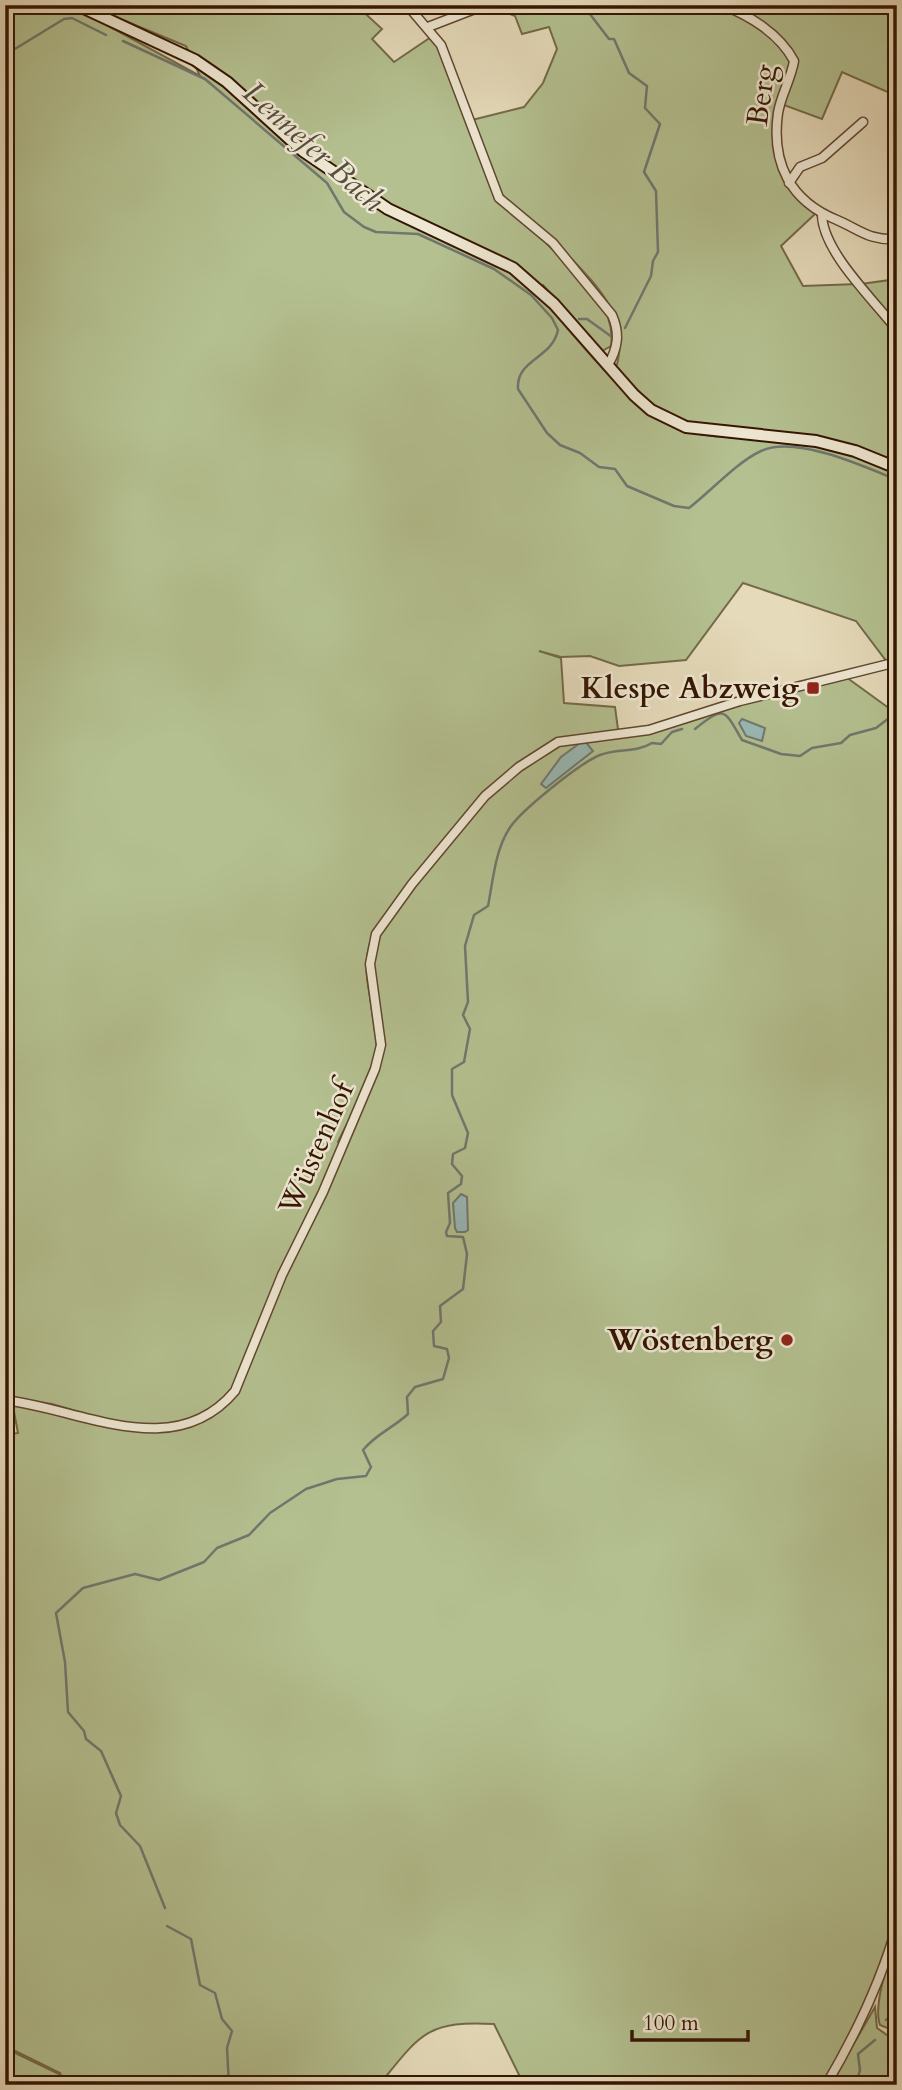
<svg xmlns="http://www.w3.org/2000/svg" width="902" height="2090" font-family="Cardo,serif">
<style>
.green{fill:#b4c090;stroke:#746a49;stroke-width:2;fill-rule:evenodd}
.water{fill:#98b9b7;stroke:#70776f;stroke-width:2}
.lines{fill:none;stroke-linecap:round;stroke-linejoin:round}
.stream{stroke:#70776f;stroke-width:2.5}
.street-casing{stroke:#614630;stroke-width:11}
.secondary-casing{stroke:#351502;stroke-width:14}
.street{stroke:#eee7d2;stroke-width:8}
.secondary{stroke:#eee7d2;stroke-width:10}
.poi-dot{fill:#8f2418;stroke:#eee7d2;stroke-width:2.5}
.labels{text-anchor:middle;stroke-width:5;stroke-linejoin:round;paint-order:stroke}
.street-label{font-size:30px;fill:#351502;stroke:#eee7d2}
.poi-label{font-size:30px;font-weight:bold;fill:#351502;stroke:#eee7d2;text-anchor:end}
.water-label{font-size:32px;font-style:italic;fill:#584e41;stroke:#eee7d2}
</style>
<rect width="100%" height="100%" fill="#e5daba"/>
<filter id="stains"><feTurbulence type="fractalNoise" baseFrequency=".00286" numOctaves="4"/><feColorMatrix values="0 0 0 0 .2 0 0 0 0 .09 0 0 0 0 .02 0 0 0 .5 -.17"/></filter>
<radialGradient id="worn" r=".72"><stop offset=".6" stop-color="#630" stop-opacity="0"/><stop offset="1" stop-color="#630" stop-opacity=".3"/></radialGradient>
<!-- green -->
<g class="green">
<path d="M5 5H70L200 76 186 46 87 5H356L382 29 372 39 394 62 434 35 489 169 472 120 524 107 543 83 557 49 549 27 522 34 515 16 487 5H710C744 13 774 31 792 61 776 126 753 162 815 214L781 246 803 286 858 284 897 332V464L878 455 818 437 683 422 651 404 616 368C633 311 588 278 552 238L547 244C575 272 617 303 611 346L602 351 543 285 535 290C571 331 628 408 677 428 705 439 738 437 767 439 812 443 856 453 897 473V659L887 662 856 621 743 583 686 660 619 666 590 656 561 657 539 651 561 658 564 703 615 707 619 737 647 734 704 717 730 702 846 677 897 714V1934L892 1935 855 2027 822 2085H524L494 2024C426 2020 420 2035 379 2085H65L60 2073 5 2046V1435L18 1433 12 1401 104 1424V1419L52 1404 5 1397ZM371 940 367 977 378 1052 373 1074 341 1143 338 1142C351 1114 373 1083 376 1052 380 1013 357 979 371 940Z"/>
<path d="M737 5H897V127L890 93 842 72 822 119 781 104 796 61 762 24Z"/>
<path d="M897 279V328L861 284Z"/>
<path d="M897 1940V2028L892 2030 880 2025C873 2006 888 1959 897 1940Z"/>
<path d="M875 2007 877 2028 887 2035 897 2034V2085H830Z"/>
<path d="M5 2048 59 2074 64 2085H5Z"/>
</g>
<!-- water -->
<g class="water">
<path d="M742 719 765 728 762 741 746 736 739 723Z"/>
<path d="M584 740 593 751 546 788 541 784 561 757Z"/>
<path d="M461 1194 467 1197 468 1230 465 1232H457L455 1228 453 1203Z"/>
</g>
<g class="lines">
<!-- stream -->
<g class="stream">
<path d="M583 5 609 39H614L629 73 647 86 645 108 660 124 644 172 656 191 658 252 653 261 651 276 625 328"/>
<path d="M123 41 205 79 327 183 344 212 364 227 376 232 418 234 494 269 531 295 552 318 558 330C552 359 516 359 518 389L547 433 560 445 580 453 599 467 615 469 627 486 674 506 689 508C710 492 737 462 761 451 795 435 864 466 897 480"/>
<path d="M5 55 64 19 72 18 106 35"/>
<path d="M579 319H587L612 337"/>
<path d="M695 729C725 705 724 709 742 740L781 754 800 756 812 748 841 743 850 735 876 728 897 712"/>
<path d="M165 1908 140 1846 120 1825 116 1813 121 1796 101 1751 86 1739 84 1731 68 1712 65 1662 56 1613 83 1588 135 1574 159 1580 204 1562 217 1548 249 1535 270 1513 306 1489 337 1479 366 1476 371 1467 363 1450C376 1434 393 1428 408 1414L407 1397 415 1387 443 1379 449 1358 447 1349 434 1346 433 1331 441 1322 440 1306 463 1289 467 1254 463 1237 447 1236 446 1232 450 1223 448 1193 461 1184 462 1176 452 1164 453 1154 465 1148 468 1133 452 1095V1069L464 1062 470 1029 463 1015 468 1002 465 946 474 915 488 906C493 881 495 851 509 829 520 811 580 763 600 755 617 748 636 753 652 743L661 744 672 732 682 729"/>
<path d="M167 1926 191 1939 200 1985 215 1993 222 2019 232 2031 227 2048 229 2085"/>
<path d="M886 2020 897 2008"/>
<path d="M856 2085 860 2070 858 2054 875 2040"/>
</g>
<!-- street casing -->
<g class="street-casing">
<g id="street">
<path d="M407 5 441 45 499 198 553 243 612 315C620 333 618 348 608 365"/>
<path d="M722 5C749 15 780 34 794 61 791 79 781 95 778 113 771 163 790 201 837 220 860 230 870 241 897 239"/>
<path d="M428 27 485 5"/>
<path d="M789 183 800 167 822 158 863 122"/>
<path d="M822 216C824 253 874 300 897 330"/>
<path d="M5 1400C81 1409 174 1464 235 1391L282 1275 323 1192 375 1069 381 1045 370 964 376 934 412 884 485 796 519 767 558 742 649 730 740 701 897 662"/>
<path d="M826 2085C856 2034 881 1982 897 1925"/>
</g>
</g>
<!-- secondary casing -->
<g class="secondary-casing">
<path id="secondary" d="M77 5 195 60 227 82 303 151 388 209 513 268 554 304 634 395 651 410 686 427 816 441 855 451 897 468"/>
</g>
<!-- street -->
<use href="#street" class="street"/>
<!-- secondary -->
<use href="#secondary" class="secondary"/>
</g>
<!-- markers -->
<g class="poi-dot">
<rect x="806" y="681" width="14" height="14" rx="3.5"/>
<circle cx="787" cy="1340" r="7"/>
</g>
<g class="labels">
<!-- street labels -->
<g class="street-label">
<text transform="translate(761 95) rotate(-82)" y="10">Berg</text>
<text transform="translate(316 1148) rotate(-66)" y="10">Wüstenhof</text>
</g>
<!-- poi labels -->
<g class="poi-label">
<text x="799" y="698">Klespe Abzweig</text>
<text x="773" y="1350">Wöstenberg</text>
</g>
<!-- water labels -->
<g class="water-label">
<text transform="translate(314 146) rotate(42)" y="11">Lennefer Bach</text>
</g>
</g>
<!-- margin -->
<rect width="902" height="2090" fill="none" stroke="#e5daba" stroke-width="28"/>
<rect x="7" y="7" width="888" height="2076" fill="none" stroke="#351502" stroke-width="3.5"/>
<rect x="14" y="14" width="874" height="2062" fill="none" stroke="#351502" stroke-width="2"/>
<!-- scale -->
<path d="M632 2030v10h116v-10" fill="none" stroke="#351502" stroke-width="3.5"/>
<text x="643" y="2030" font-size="21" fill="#351502" stroke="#eee7d2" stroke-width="5" paint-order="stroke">100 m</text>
<rect width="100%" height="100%" filter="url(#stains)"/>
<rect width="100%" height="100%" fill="url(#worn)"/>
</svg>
